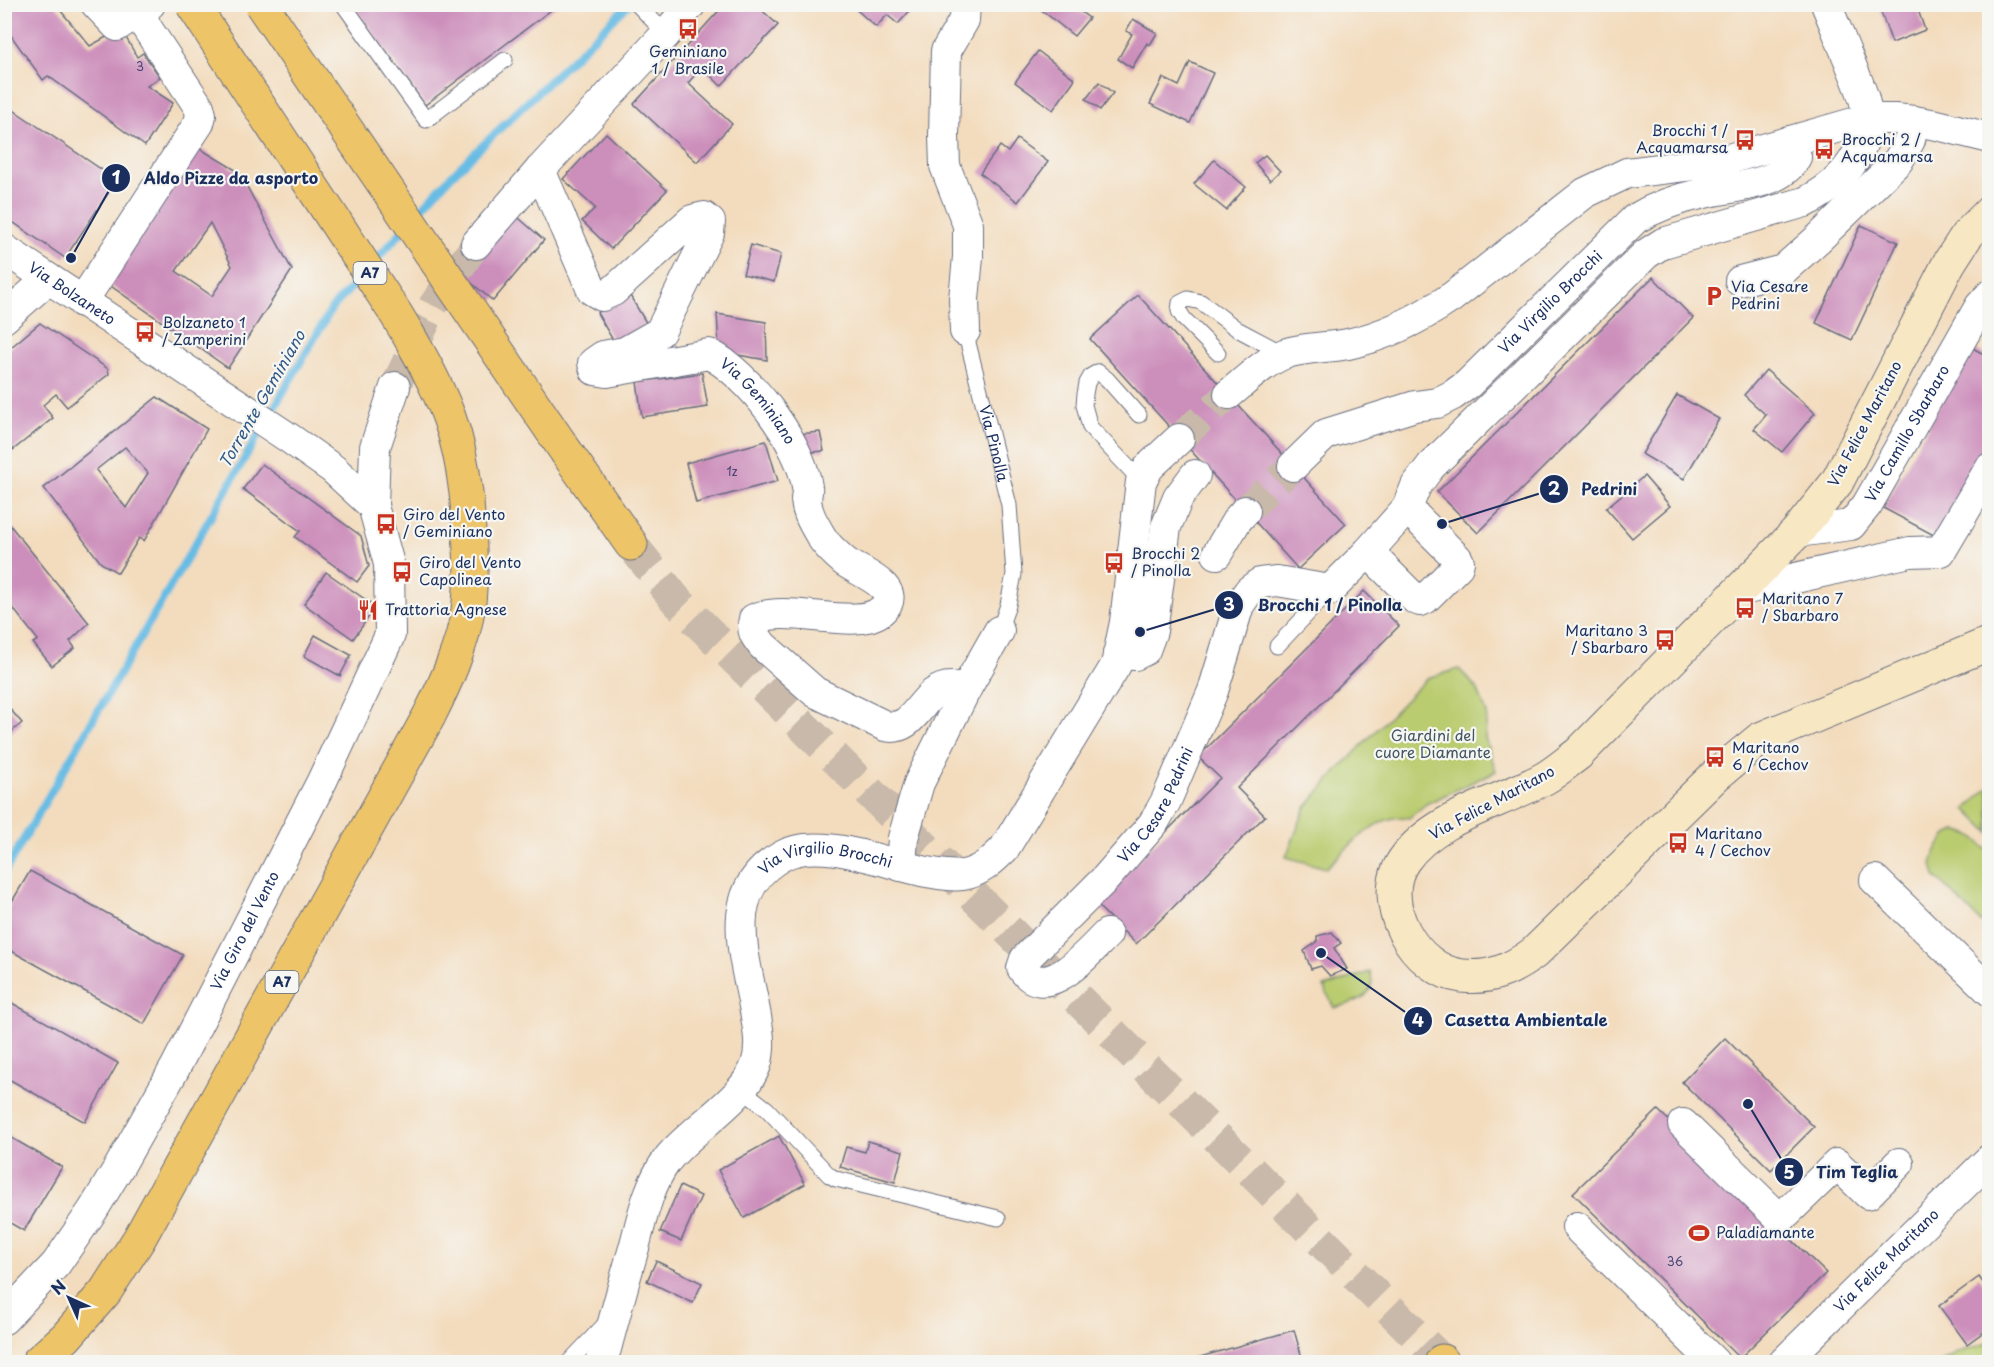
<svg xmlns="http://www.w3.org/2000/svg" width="1994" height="1367" font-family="'Playpen Sans',sans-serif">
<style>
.green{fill:#bacc6f;stroke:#6a7e66;stroke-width:1.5}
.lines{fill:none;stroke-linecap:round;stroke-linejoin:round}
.stream{stroke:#67bce4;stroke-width:8}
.building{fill:#cc8ebb;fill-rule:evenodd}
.street-tunnel{stroke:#c8b9aa;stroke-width:30;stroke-dasharray:30 15;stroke-linecap:butt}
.highway-tunnel{stroke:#c8b9aa;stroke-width:33;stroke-dasharray:33 16;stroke-linecap:butt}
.lane-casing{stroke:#676c7f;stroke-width:17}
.street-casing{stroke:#676c7f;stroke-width:32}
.secondary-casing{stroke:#676c7f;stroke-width:35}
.highway-casing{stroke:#676c7f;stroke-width:35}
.lane{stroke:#fff;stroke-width:15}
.street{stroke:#fff;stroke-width:30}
.secondary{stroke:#f8e7c3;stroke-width:33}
.highway{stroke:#eec469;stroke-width:33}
.highway-bridge-casing{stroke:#676c7f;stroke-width:35;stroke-linecap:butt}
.highway-bridge{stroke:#eec469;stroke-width:33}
.labels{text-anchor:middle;stroke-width:4.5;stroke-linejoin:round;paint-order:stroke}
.number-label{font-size:12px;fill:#474775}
.shield{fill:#f6f6f2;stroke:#5d6b8a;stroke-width:1.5}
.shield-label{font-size:14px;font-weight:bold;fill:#1b2f5e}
.poi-label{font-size:15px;fill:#1b2f5e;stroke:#f6f6f2;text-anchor:start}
.street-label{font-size:15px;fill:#1b2f5e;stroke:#f6f6f2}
.park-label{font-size:15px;fill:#435662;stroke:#f6f6f2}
.water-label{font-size:16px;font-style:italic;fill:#325986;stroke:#f6f6f2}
.leader{fill:none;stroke:#1b2f5e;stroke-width:2}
.callout-dot{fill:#1b2f5e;stroke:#f6f6f2;stroke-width:2}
.mark-label{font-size:18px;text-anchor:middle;font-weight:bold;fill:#fff}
.callout-label{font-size:16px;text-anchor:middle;font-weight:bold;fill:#1b2f5e;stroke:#f6f6f2;stroke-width:4.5;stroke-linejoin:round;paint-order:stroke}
</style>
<rect width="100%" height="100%" fill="#f6f6f2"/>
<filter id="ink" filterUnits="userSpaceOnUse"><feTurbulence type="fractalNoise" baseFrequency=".0167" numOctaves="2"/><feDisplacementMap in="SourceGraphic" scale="12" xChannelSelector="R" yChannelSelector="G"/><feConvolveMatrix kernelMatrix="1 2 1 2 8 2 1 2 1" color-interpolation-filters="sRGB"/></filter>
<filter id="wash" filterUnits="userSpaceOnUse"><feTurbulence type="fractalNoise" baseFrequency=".008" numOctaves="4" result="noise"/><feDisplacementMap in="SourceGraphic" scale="24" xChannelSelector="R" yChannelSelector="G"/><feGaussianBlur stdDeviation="1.35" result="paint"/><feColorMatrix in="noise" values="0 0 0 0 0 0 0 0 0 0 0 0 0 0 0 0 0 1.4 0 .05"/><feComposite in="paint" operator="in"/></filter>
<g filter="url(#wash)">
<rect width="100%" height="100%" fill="#f3dcbd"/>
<!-- green -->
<g class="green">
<path d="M1459 669 1477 688 1487 714 1485 738 1496 771 1426 804 1409 818C1377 811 1348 849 1326 868L1286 857 1305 809 1337 771 1427 678Z"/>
<path d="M1989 787V832L1966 809Z"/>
<path d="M1955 831C1973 832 1977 840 1989 852V930L1935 876 1932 864 1936 850 1947 835Z"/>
<path d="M1370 972C1379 997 1353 1003 1334 1008L1324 987Z"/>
<path d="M1984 1344H1989V1362H1940L1957 1353Z"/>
</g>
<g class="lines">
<!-- stream -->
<g class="stream">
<path d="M414 217 452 175 629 4"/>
<path d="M372 264 406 227"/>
<path d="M4 873 332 308 362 276"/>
</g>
</g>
<g id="blocks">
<!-- building -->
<g class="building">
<path d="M4 4H55L90 46 121 29 137 57 143 53 160 77 147 86 173 103 145 146 48 76 43 80 4 26 8 23 4 16Z"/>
<path d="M352 4H559L425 105Z"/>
<path d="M725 4H755L778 25 721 86 702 67 688 83 732 124 697 162 634 104Z"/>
<path d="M850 4H916L898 24 887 15 876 27Z"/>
<path d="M1034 4H1079L1076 8 1089 18 1074 36Z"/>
<path d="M1878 4H1916L1925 30 1892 43Z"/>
<path d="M1133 19 1157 33 1150 45 1147 43 1132 68 1118 59 1132 34 1126 31Z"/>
<path d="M1038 51 1075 79 1053 110 1015 82Z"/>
<path d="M1190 62 1213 73 1190 123 1150 104 1163 78 1179 86Z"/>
<path d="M1099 82 1113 93 1100 110 1086 99Z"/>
<path d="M12 109 117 180 65 258 4 216V121Z"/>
<path d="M606 133 667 190 611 249 582 221 595 208 563 179Z"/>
<path d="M1017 139 1048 162 1018 202 980 173 1000 146 1008 152Z"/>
<path d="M199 148 239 172 292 270 228 368 108 284ZM210 223 232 266 212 296 176 271Z"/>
<path d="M1265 155 1280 171 1270 180 1255 163Z"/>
<path d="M1214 160 1246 187 1226 210 1194 184Z"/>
<path d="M512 212 544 240 493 301 461 274Z"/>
<path d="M1861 225 1898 242 1852 340 1816 323Z"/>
<path d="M751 245 781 254 774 282 743 274Z"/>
<path d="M1653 277 1693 318 1478 533 1437 492Z"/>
<path d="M629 294 647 324 614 342 597 313Z"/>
<path d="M1138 295 1346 524 1298 569 1090 339Z"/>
<path d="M717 314 766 322 767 360 726 353 719 348Z"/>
<path d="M40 323 108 369 109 374 67 407 56 394 43 405 53 418 13 450 4 439V353Z"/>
<path d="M1971 347 1989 357V450L1941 539 1883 508Z"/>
<path d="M1766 370 1815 413 1782 452 1754 429 1766 415 1744 395Z"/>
<path d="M702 373 708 407 642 417 637 382Z"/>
<path d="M1677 395 1719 419 1684 479 1642 454Z"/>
<path d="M157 397 207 429 144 541 139 538 118 573 101 563 44 488ZM125 447 148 473 126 508 96 470Z"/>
<path d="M820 432 824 451 801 453 799 434Z"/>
<path d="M766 441 778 481 696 503 686 463Z"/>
<path d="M262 464 361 536 369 566 357 582 295 537 300 531 243 489Z"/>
<path d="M1644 476 1670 506 1632 538 1606 508Z"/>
<path d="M5 519 89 623 70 641 75 648 52 666 33 643 38 640 5 598Z"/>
<path d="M326 572 376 607 353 639 304 604Z"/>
<path d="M1364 591 1399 626 1237 788 1265 816 1136 944 1095 903 1220 778 1198 757Z"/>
<path d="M315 635 351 655 340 676 304 656Z"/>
<path d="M4 702 22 723 5 737 11 743 4 749Z"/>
<path d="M30 871 183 955 144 1024 4 947V915Z"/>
<path d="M1332 932 1341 943 1334 948 1347 969 1330 976 1321 966 1311 969 1304 951 1317 942V936Z"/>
<path d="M5 999 118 1063 85 1122 5 1077Z"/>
<path d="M1725 1038 1814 1127 1771 1170 1682 1082Z"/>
<path d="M1658 1110 1826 1273 1740 1358 1573 1193Z"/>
<path d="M5 1134 62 1167 24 1231 5 1220Z"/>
<path d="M779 1136 805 1184 744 1218 718 1170Z"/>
<path d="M868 1141 903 1151 895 1182 840 1167 846 1147 865 1152Z"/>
<path d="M680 1186 701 1196 681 1241 660 1232Z"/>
<path d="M656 1261 702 1283 693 1303 647 1281Z"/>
<path d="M1979 1277 1989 1291V1328L1967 1344 1939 1306Z"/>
<path d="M1294 1330 1302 1358 1285 1362H1183Z"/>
</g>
</g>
</g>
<g filter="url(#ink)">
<use href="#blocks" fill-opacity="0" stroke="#676c7f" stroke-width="1.5"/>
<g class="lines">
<!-- street-tunnel -->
<g class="street-tunnel">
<path d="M395 387 434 304 476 244"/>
<path d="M1179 439 1229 394"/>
<path d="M1245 511 1293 466"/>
</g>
<!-- highway-tunnel -->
<path class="highway-tunnel" d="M631 544 676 600 1442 1361"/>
<!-- lane casing -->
<g class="lane-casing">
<g id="lane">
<path d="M343 4 426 120 505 60"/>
<path d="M637 4 666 34"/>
<path id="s1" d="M965 331 1009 505 1014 574 1008 605 999 631"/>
<path d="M1218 353 1184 319 1179 311 1180 303 1188 299 1201 302 1237 329 1284 354"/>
<path d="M1139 415 1107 379 1098 372 1091 376 1087 383 1085 394 1084 405 1090 427 1141 481"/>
<path d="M1277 646 1330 590"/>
<path d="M741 1089 767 1109 829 1175 836 1179 998 1218"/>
<path d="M569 1362 608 1321"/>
</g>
</g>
<!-- street casing -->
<g class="street-casing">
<g id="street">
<path d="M96 4 117 26 150 4"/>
<path d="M965 4 964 20 946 51 944 136 945 166 968 225V257L964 299 965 331"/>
<path id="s2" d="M540 170 592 290 602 296 613 291 692 220 704 217 710 222 709 233 660 332 625 352 603 356 593 363 595 370 607 372 709 354C748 373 801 443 807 487 808 491 806 496 806 500 807 514 815 526 822 538 827 546 836 554 844 561 856 571 905 587 883 609 860 633 789 603 754 619 751 631 755 636 763 646L815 692 885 726C917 734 921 686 952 687 957 687 962 688 966 689"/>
<path d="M476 244 540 170 666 34 691 4"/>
<path id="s3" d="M4 249 289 438 333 469 373 506"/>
<path d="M1740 281 1783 270 1818 239 1898 161 1910 140 1914 121"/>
<path d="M82 302 199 123 201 115 199 107 145 25 142 9"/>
<path d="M4 318 48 279"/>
<path d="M1229 394C1245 381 1264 362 1284 354 1304 347 1328 348 1348 344 1385 336 1421 318 1452 297L1585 193 1627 173 1718 162 1867 119H1895L1914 121 1937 125 1990 138"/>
<path id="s4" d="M1293 466 1326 434 1415 406 1437 403 1453 395 1468 384 1635 219C1655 207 1677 199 1700 194 1730 186 1780 187 1796 157L1789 141"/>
<path id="s5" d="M1797 532 1851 525 1867 505 1980 306 1990 295"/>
<path d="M1368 552 1415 599 1420 601 1425 599 1458 566 1459 562 1457 558 1407 508"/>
<path d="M1217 554 1237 520 1245 511"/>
<path d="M1738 591 1910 552 1941 551 1990 468"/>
<path d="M1118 654 1135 655 1145 650 1152 631 1166 527 1178 498 1195 475"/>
<path d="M901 866 903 838 919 783 966 689 999 631"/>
<path d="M1875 880 1990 991"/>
<path id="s6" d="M1107 934C1088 952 1046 1005 1022 968L1025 959 1106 878 1153 824 1166 801 1213 691 1239 605 1249 591 1260 583 1277 581 1330 590 1368 552 1407 508 1416 486 1431 466 1646 254 1663 243 1805 202C1843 184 1877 143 1864 99 1860 86 1854 73 1849 60 1841 41 1834 23 1826 4"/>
<path d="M1683 1124 1780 1219 1837 1164 1868 1194 1899 1163"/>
<path d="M1577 1227 1714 1362"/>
<path id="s7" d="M4 1319 56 1264 93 1210 119 1167 175 1068 322 781 390 635 389 564 373 506 375 447 395 387"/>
<path id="s8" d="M600 1362 606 1349C615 1315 624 1282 634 1248 642 1218 648 1186 667 1160 691 1129 743 1101 756 1065 762 1047 758 1028 755 1011 745 956 720 890 782 856 819 835 886 864 927 872 939 874 951 877 963 875 980 872 992 861 1004 849L1116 665 1125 622 1141 481 1149 467 1179 439"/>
<path id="s9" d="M1784 1362 1990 1159"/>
</g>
</g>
<!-- secondary casing -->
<g class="secondary-casing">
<path id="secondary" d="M1990 212 1967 235 1949 263 1837 482 1797 532 1578 754C1567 762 1557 771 1545 778 1499 804 1436 815 1404 860 1375 901 1414 971 1462 976 1490 979 1511 970 1534 953L1716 775 1760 739 1990 643"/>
</g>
<!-- highway casing -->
<g class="highway-casing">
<g id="highway">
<path d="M567 453 631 544"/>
<path d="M1442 1361 1443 1362"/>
<path d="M38 1362 66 1337 105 1292 139 1239 429 716C446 682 462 647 468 610 470 598 470 585 471 572"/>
</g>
</g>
<!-- lane -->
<use href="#lane" class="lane"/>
<!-- street -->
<use href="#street" class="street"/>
<!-- secondary -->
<use href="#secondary" class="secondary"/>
<!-- highway -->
<use href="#highway" class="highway"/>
<!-- highway-bridge casing -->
<g class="highway-bridge-casing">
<g id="highway-bridge">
<path d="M192 4 396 314C416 347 435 380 449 417 467 466 469 520 471 572"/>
<path d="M261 4 567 453"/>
</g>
</g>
<!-- highway-bridge -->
<use href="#highway-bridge" class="highway-bridge"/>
</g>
</g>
<!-- icons -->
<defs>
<g id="bus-bare" transform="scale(1.62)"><path d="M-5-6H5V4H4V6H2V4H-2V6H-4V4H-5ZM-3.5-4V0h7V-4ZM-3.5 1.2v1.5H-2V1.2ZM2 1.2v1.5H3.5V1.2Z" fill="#c8321e" stroke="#f6f6f2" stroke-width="2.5" paint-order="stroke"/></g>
<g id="parking-bare" transform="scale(1.62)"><path d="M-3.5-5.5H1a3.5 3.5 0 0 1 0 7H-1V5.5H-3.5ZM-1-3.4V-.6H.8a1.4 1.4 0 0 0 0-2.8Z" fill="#c8321e" stroke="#f6f6f2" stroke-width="2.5" paint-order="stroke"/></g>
<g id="restaurant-bare" transform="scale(1.62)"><path d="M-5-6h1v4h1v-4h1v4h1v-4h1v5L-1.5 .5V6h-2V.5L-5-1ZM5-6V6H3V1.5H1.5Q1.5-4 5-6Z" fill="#c8321e" stroke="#f6f6f2" stroke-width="2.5" paint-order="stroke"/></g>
<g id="stadium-bare" transform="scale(1.62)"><path d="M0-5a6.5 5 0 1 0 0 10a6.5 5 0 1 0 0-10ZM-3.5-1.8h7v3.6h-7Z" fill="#c8321e" stroke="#f6f6f2" stroke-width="2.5" paint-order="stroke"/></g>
</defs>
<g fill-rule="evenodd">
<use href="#bus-bare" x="688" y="29"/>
<use href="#bus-bare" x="1745" y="140"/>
<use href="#bus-bare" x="1824" y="149"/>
<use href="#parking-bare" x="1714" y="296"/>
<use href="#bus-bare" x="145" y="332"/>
<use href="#bus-bare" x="386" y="524"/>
<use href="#bus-bare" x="1114" y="563"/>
<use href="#bus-bare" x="402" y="572"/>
<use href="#bus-bare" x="1745" y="608"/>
<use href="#restaurant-bare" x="368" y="610"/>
<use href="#bus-bare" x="1665" y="640"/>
<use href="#bus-bare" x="1715" y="757"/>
<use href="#bus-bare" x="1678" y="843"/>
<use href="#stadium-bare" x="1699" y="1233"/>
</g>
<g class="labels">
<!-- number labels -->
<g class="number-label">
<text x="140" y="71">3</text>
<text x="732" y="476">1z</text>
<text x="1675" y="1266">36</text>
</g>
<!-- shield labels -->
<g class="shield">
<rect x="353.5" y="262" width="33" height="22" rx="4.5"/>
<rect x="265.5" y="971" width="33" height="22" rx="4.5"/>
</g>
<g class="shield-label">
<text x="370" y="278">A7</text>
<text x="282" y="987">A7</text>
</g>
<!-- poi labels -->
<g class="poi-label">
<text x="688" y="57" text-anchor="middle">Geminiano<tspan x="688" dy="17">1 / Brasile</tspan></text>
<text x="1728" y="136" text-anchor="end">Brocchi 1 /<tspan x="1728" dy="17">Acquamarsa</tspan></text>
<text x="1841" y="145">Brocchi 2 /<tspan x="1841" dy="17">Acquamarsa</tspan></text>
<text x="1731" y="292">Via Cesare<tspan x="1731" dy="17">Pedrini</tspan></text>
<text x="162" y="328">Bolzaneto 1<tspan x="162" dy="17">/ Zamperini</tspan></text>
<text x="403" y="520">Giro del Vento<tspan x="403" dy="17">/ Geminiano</tspan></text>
<text x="1131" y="559">Brocchi 2<tspan x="1131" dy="17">/ Pinolla</tspan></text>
<text x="419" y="568">Giro del Vento<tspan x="419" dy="17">Capolinea</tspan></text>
<text x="1762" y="604">Maritano 7<tspan x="1762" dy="17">/ Sbarbaro</tspan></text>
<text x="385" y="615">Trattoria Agnese</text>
<text x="1648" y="636" text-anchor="end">Maritano 3<tspan x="1648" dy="17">/ Sbarbaro</tspan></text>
<text x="1732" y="753">Maritano<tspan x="1732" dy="17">6 / Cechov</tspan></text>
<text x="1695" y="839">Maritano<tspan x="1695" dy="17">4 / Cechov</tspan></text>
<text x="1716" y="1238">Paladiamante</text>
</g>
<!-- street labels -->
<g class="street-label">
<text dy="5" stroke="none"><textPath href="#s3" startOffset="81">Via Bolzaneto</textPath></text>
<text dy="5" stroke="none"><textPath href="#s4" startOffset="314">Via Virgilio Brocchi</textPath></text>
<text dy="5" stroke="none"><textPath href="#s2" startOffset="669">Via Geminiano</textPath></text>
<text transform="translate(1865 424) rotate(-62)" y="5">Via Felice Maritano</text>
<text dy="5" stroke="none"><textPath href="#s5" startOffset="162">Via Camillo Sbarbaro</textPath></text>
<text dy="5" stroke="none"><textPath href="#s1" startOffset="116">Via Pinolla</textPath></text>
<text transform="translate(1492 803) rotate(-28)" y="5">Via Felice Maritano</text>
<text dy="5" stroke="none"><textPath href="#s6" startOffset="320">Via Cesare Pedrini</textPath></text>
<text dy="5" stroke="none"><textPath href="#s8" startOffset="614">Via Virgilio Brocchi</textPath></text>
<text dy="5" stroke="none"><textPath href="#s7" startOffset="459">Via Giro del Vento</textPath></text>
<text dy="5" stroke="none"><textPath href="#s9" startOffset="144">Via Felice Maritano</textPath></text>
</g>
<!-- park labels -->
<g class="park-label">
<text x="1433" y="741">Giardini del<tspan x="1433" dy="17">cuore Diamante</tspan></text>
</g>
<!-- water labels -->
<g class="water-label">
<text transform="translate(262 399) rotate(-60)" y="6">Torrente Geminiano</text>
</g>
</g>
<!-- callouts -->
<path class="leader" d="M71 258L116 178M1442 524L1554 489M1140 632L1229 605M1321 953L1418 1021M1748 1104L1789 1172"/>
<g class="callout-dot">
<circle cx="71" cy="258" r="6"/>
<circle cx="1442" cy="524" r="6"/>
<circle cx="1140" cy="632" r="6"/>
<circle cx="1321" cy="953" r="6"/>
<circle cx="1748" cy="1104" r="6"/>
<circle cx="116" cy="178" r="15"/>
<circle cx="1554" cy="489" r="15"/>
<circle cx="1229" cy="605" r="15"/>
<circle cx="1418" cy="1021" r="15"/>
<circle cx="1789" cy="1172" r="15"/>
</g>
<g class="mark-label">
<text x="116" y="184">1</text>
<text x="1554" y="495">2</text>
<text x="1229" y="611">3</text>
<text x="1418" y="1027">4</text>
<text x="1789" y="1179">5</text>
</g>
<g class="callout-label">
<text x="231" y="184">Aldo Pizze da asporto</text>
<text x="1609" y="495">Pedrini</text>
<text x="1330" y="611">Brocchi 1 / Pinolla</text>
<text x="1526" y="1026">Casetta Ambientale</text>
<text x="1857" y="1178">Tim Teglia</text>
</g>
<!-- margin -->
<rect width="1994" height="1367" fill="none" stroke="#f6f6f2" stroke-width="24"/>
<!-- north arrow -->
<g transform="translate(69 1298) rotate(315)" stroke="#f6f6f2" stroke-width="4.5" paint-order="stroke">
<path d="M0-4.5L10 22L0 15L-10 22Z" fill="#1b2f5e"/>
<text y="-9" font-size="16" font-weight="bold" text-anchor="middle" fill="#1b2f5e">N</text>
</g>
</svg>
